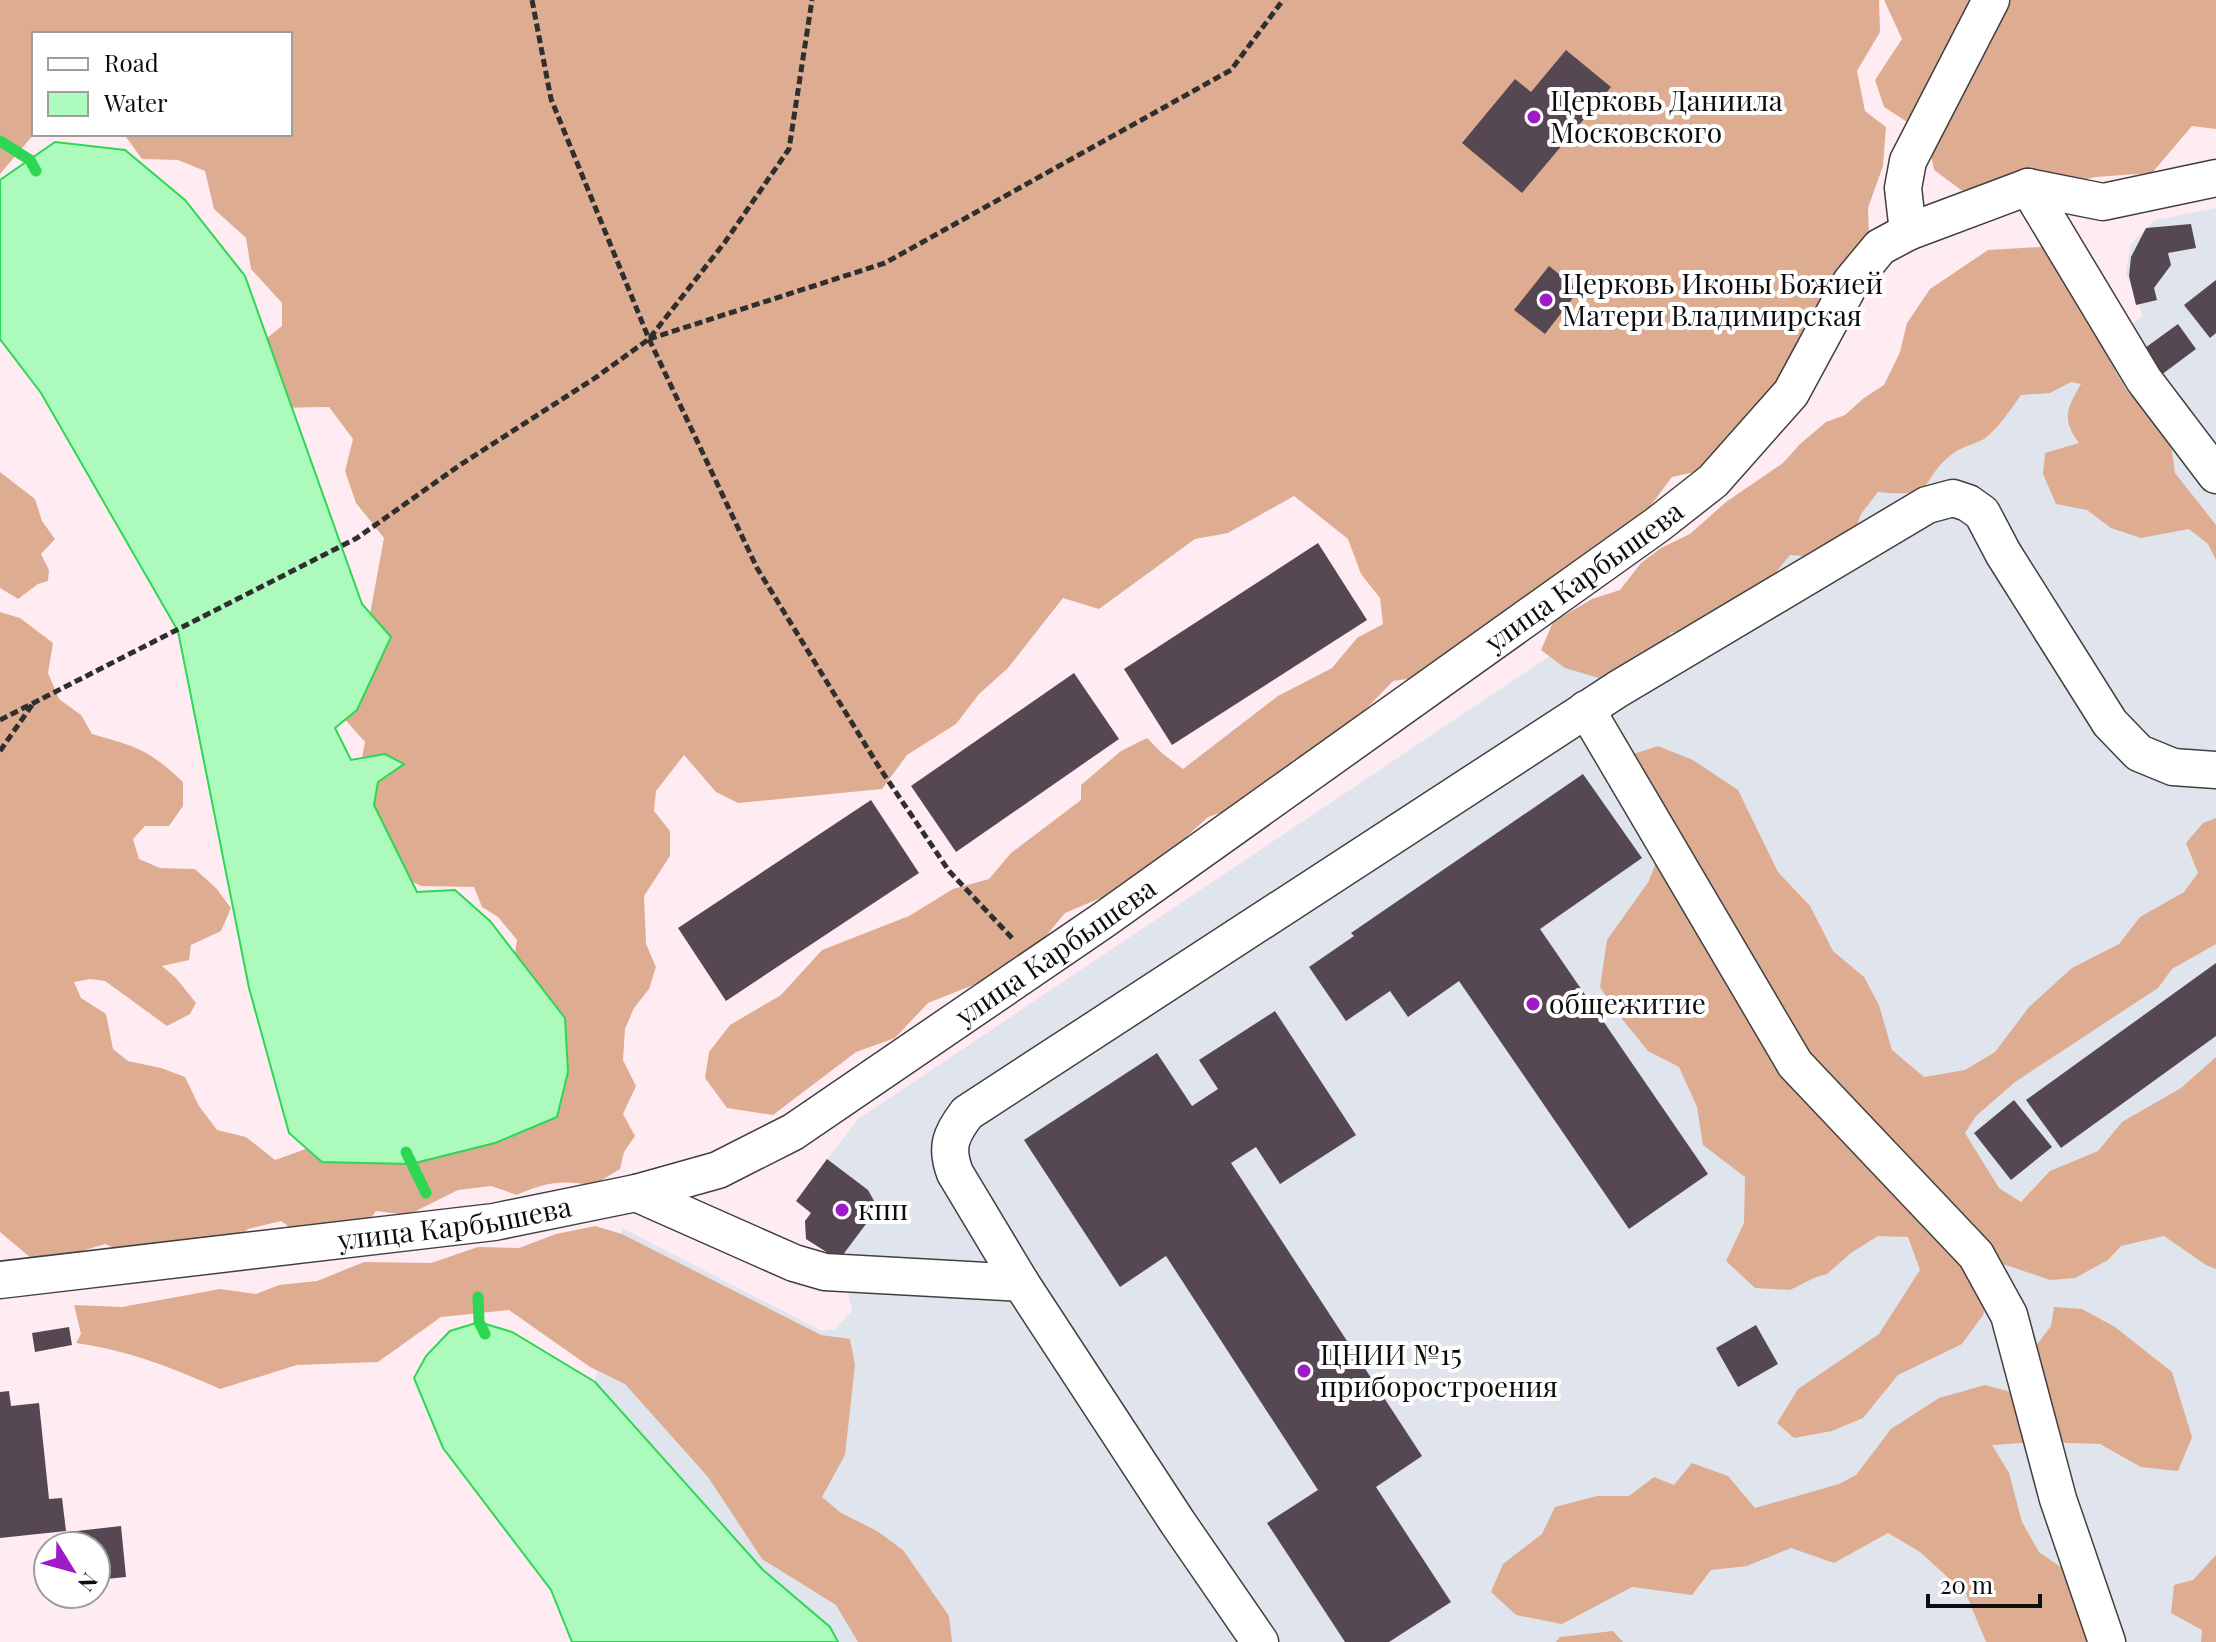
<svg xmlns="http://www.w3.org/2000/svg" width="2216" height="1642" font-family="'Playfair Display',serif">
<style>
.industrial{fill:#e0e4ec}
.forest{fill:#dead91}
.water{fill:#adfbbc;stroke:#2ed753;stroke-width:2}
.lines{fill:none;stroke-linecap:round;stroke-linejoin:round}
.stream{stroke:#2ed753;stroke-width:11}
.building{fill:#564853}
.minor-casing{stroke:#404040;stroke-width:39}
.path{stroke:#2f2f2f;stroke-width:5;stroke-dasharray:8 4;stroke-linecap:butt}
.minor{stroke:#fff;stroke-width:36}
.poi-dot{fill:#9f1bc7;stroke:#fff;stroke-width:3}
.labels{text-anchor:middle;stroke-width:8;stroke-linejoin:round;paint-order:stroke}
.poi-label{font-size:28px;fill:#0d0d0d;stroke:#fff;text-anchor:start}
.street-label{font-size:28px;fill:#0d0d0d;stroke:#fff}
</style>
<rect width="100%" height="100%" fill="#ffecf3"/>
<!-- industrial -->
<path class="industrial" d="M2216 208V1642H838L830 1627 763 1570 595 1382 622 1228 822 1331 835 1329 852 1311 848 1292 839 1260 806 1239 805 1221 811 1213 796 1201 858 1119 1689 563 2094 350 2143 316 2126 274 2130 245 2155 220Z"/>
<!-- forest -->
<g class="forest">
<path d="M0 0H1879L1880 32 1857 71 1865 111 1886 127 1883 166 1868 208 1869 237 1858 281 1718 467 1672 477 1624 541 1414 678 1393 681 1337 739 1293 760 1256 801 1208 817 1163 858 1117 891 1065 913 1028 958 981 982 928 1003 895 1038 856 1052 773 1115 727 1108 705 1078 709 1052 730 1025 781 995 822 950 909 916 953 889 989 879 1011 853 1081 800V785L1121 751 1147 738 1163 754 1183 769 1278 696 1332 668 1357 638 1383 624 1380 598 1361 574 1348 539 1294 496 1228 533 1195 539 1099 609 1063 598 1008 668 979 694 956 724 907 755 882 789 738 803 716 792 684 755 656 791 654 811 670 831V856L644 896 646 944 656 967 649 989 634 1008 625 1029 623 1060 636 1086 623 1114 635 1136 624 1152 620 1169 592 1186C565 1179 542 1183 517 1195L491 1186 458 1190 408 1215 376 1211 367 1223 303 1237 281 1221 248 1229 230 1246 122 1251 105 1244 38 1264 0 1232V612L20 618 53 643 48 673 59 699 81 715 92 734C137 747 148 749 183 782V806L169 826H145L133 839 139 859 160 868 195 869 216 888 231 908 221 931 191 945 189 960 162 966 176 978 196 1003 190 1014 167 1026 105 981 90 979 74 982 81 998 106 1014 113 1049 128 1061 161 1068 185 1077 199 1106 217 1130 246 1137 275 1160 328 1141 514 960 517 940 498 917 482 907 474 887 421 886 399 875 358 779 365 742 341 715 368 625 384 538 356 503 345 471 353 439 329 407 271 408 257 346 282 326V303L251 269 246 238 214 209 205 171 178 160 142 159 124 134H290V34H34V134L0 174Z"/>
<path d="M1884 0H2216V129L2192 126 2152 173 2096 177 2041 189 1990 191 1961 190 1934 170 1927 135 1884 107 1875 80 1902 39Z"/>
<path d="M2056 246 2120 353 2115 371 2128 392 2170 437 2175 473 2216 525V560L2208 544 2189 529 2141 538 2111 528 2087 510 2056 504 2043 474 2045 453 2079 443C2061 419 2067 408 2081 384L2071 382 2050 393 2021 395C2010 410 1999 428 1984 439 1975 444 1964 446 1955 452 1918 478 1941 499 1878 492L1861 514 1853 536 1816 557 1790 555 1773 576 1701 635 1671 632 1659 656 1602 679 1565 668 1541 650 1553 622 1592 599 1620 590 1641 563 1661 548 1690 534 1726 502 1783 463 1800 444 1826 422 1845 415 1864 398 1884 385 1900 352 1907 323 1930 289 1988 250Z"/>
<path d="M0 472 35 499 42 521 55 539 41 554 49 570 48 581 38 584 18 599 0 588Z"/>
<path d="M1658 746 1693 760 1738 790 1778 872 1810 906 1833 951 1864 977 1879 1005 1892 1050 1924 1077 1965 1070 1995 1052 2029 1007 2072 968 2119 944 2140 917 2184 892 2198 873 2186 843 2203 823 2216 818V944L2172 969 2158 988 2015 1082 1976 1116 1965 1133 1999 1188 2021 1202 2050 1171 2098 1151 2122 1122 2181 1088 2216 1057V1269L2206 1265 2164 1236 2121 1246 2108 1260 2075 1278 2050 1280 2003 1264 1988 1293 1983 1315 1962 1344 1898 1375 1863 1418 1832 1431 1794 1438 1777 1423 1798 1389 1879 1334 1920 1270 1908 1237 1878 1236 1851 1253 1827 1274 1814 1278 1790 1290 1755 1288 1726 1261 1744 1223 1745 1177 1703 1145 1697 1107 1679 1067 1648 1051 1614 1009 1600 987 1607 940 1649 881 1663 843 1627 756Z"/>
<path d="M595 1226 622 1234 821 1335 850 1339 855 1365 845 1455 822 1497 841 1513 877 1531 903 1550 949 1616 952 1642H858L836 1605 762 1559 708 1477 625 1384 590 1367 509 1310 441 1317 378 1362 297 1365 220 1389C173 1368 127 1350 76 1343L81 1334 74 1305 122 1307 220 1289 256 1294 279 1285 317 1281 364 1262 431 1263 478 1247 519 1248 556 1234Z"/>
<path d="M2054 1307 2082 1309 2115 1327 2172 1372 2192 1437 2178 1471 2141 1467 2100 1444 2037 1442 1992 1445 2009 1473 2022 1522 2039 1552 2087 1585 2100 1642H1986L1966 1594 1920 1552 1888 1533 1834 1563 1791 1548 1747 1566 1711 1570 1692 1595 1632 1587 1562 1624 1516 1615 1491 1592 1503 1564 1542 1534 1555 1507 1597 1496H1629L1654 1477 1674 1485 1692 1463 1728 1476 1755 1508 1839 1484 1856 1475 1891 1429 1939 1398 1985 1385 2041 1400 2032 1351 2051 1326Z"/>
<path d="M2216 1555V1642H2201L2202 1630 2171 1613 2174 1585 2193 1580Z"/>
<path d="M1613 1631 1623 1642H1556L1560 1637Z"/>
</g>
<!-- water -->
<g class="water">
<path d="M55 142 125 150 185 200 245 276 362 604 391 637 357 710 335 728 351 760 385 754 404 764 378 782 374 805 417 892 455 890 490 921 565 1018 568 1072 557 1117 495 1143 411 1164 322 1162 289 1133 249 988 178 631 41 393 0 339V180Z"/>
<path d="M479 1322 512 1332 595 1382 763 1570 830 1627 838 1642H572L551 1590 443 1448 414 1378 426 1356 450 1331Z"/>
</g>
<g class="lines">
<!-- stream -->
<g class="stream">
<path d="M0 141 30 160 36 171"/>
<path d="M406 1152 426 1193"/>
<path d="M478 1297 479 1322 485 1334"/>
</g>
</g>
<!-- building -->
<g class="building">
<path d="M1566 50 1611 87 1522 193 1462 143 1515 79 1531 92Z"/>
<path d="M2191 224 2196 248 2168 253 2171 265 2154 288 2157 300 2136 305 2129 276 2131 257 2146 228Z"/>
<path d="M1549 266 1579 290 1545 334 1514 310Z"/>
<path d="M2216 280V333L2210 338 2184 305Z"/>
<path d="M2178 324 2196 349 2157 378 2138 353Z"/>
<path d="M1318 543 1367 620 1172 745 1124 669Z"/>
<path d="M1074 673 1119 739 956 852 911 786Z"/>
<path d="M1583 774 1642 858 1540 929 1708 1174 1629 1229 1459 981 1408 1017 1390 991 1346 1021 1309 967 1354 936 1351 933Z"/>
<path d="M871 800 919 873 726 1001 678 928Z"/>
<path d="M2216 963V1036L2061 1148 2026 1100Z"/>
<path d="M1275 1011 1356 1135 1280 1184 1256 1147 1231 1163 1422 1456 1376 1487 1451 1602 1389 1642H1345L1267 1523 1318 1490 1166 1256 1120 1287 1024 1140 1157 1053 1192 1106 1218 1089 1199 1060Z"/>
<path d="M2014 1100 2052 1147 2011 1180 1974 1133Z"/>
<path d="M827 1159 868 1190 878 1208 839 1260 806 1239 805 1221 811 1213 796 1201Z"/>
<path d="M1756 1325 1778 1364 1738 1387 1716 1348Z"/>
<path d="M69 1327 72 1345 35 1352 32 1333Z"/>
<path d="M9 1391 11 1406 39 1403 49 1499 62 1498 66 1531 0 1538V1392Z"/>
<path d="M121 1526 126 1577 96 1580V1546H69L68 1532Z"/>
</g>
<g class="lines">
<!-- minor casing -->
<g class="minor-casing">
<g id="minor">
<path d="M2028 187 2144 380 2216 475"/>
<path d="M1908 232 1903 188 1908 161 1991 0"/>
<path d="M1586 709 1795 1064 1976 1255 2009 1315 2058 1499 2107 1642"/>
<path d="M636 1193 794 1263 825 1272 1021 1283 1178 1523 1260 1642"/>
<path id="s1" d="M0 1280 494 1222 636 1193 718 1170 793 1132 1102 921 1657 525 1713 481 1791 393 1851 282 1880 247 1908 232 2028 187 2103 202 2216 178"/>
<path d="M1021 1283 955 1173C945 1147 951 1134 967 1113L1618 689 1927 505 1953 498 1968 503 1982 513 2003 553 2110 723 2139 753 2173 767 2216 770"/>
</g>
</g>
<!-- path -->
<g class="path">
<path d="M532 0 551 99 649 339 757 568 879 767 949 871 1012 938"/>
<path d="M649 339 885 263 1231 70 1283 0"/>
<path d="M0 720 357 538 460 465 595 378 649 339 725 242 789 149 812 0"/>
<path d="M0 751 32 705"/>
</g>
<!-- minor -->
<use href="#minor" class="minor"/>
</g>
<!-- markers -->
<g class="poi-dot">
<circle cx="1534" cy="117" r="8"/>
<circle cx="1546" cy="300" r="8"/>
<circle cx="1533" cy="1004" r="8"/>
<circle cx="842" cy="1210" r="8"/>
<circle cx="1304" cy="1371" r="8"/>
</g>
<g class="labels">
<!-- poi labels -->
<g class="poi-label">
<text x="1550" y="111">Церковь Даниила<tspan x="1550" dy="32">Московского</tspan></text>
<text x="1562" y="294">Церковь Иконы Божией<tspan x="1562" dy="32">Матери Владимирская</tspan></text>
<text x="1549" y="1014">общежитие</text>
<text x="858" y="1220">кпп</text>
<text x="1320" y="1365">ЦНИИ №15<tspan x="1320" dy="32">приборостроения</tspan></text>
</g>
<!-- street labels -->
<g class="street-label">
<text dy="10" stroke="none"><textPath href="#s1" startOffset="1778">улица Карбышева</textPath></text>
<text dy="10" stroke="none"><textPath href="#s1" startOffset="1130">улица Карбышева</textPath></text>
<text dy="10" stroke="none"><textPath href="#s1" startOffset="458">улица Карбышева</textPath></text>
</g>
</g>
<!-- legend -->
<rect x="32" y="32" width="260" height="104" fill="#ffffff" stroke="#9e9e9e" stroke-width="2"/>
<rect x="48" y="58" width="40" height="12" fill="#ffffff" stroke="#9e9e9e" stroke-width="2"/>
<text x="104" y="72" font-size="24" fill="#0d0d0d">Road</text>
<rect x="48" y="92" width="40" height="24" fill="#adfbbc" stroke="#9e9e9e" stroke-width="2"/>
<text x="104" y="112" font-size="24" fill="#0d0d0d">Water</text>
<!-- north arrow -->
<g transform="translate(72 1570) rotate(127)"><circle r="38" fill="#ffffff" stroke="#9e9e9e" stroke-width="2"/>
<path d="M0-6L14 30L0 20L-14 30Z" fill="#9f1bc7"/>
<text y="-12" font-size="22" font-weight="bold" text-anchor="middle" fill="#0d0d0d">N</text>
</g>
<!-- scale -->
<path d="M1928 1594v12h112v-12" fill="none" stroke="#0d0d0d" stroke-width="4"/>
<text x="1940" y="1594" font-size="24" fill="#0d0d0d" stroke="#ffffff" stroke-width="6" paint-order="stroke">20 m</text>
</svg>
